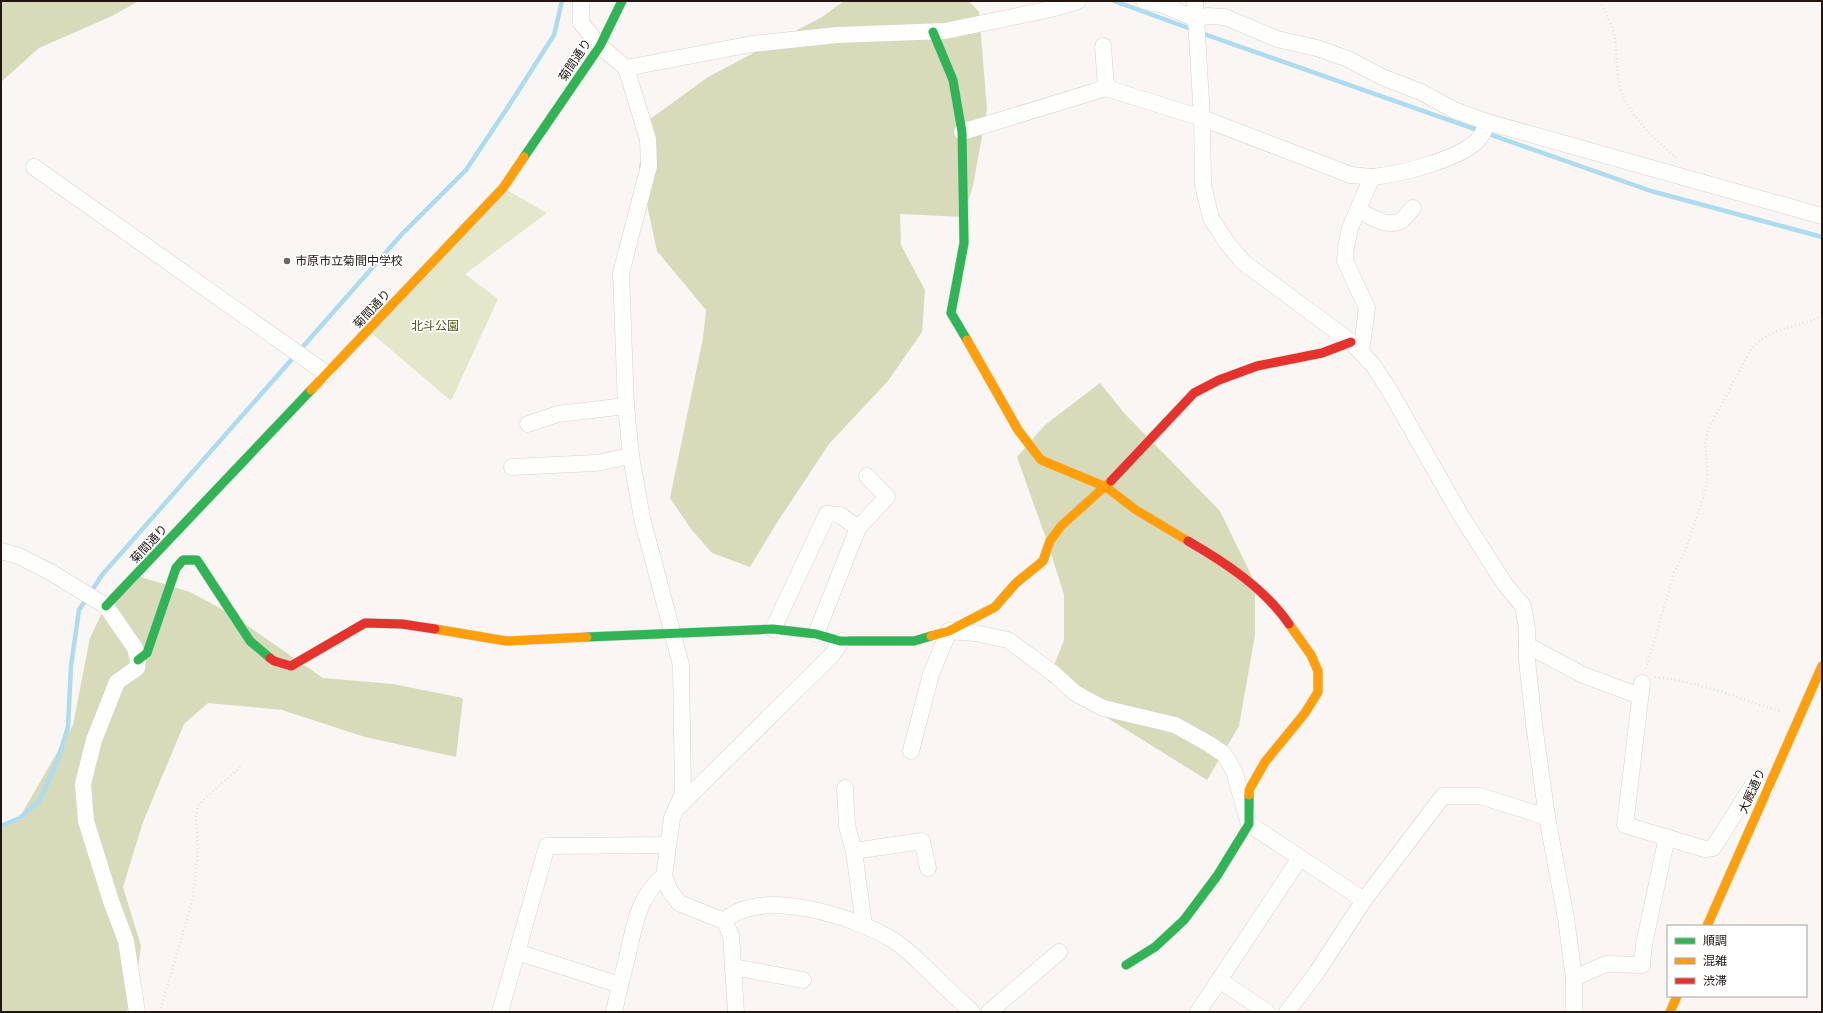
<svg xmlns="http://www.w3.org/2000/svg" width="1823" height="1013" font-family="'Golos Text','Noto Sans JP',sans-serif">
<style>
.green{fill:#e4e7ca}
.forest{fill:#d8dbba}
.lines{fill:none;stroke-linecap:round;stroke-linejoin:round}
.stream{stroke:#addbf0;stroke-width:4.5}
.street-casing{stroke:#d8d1cd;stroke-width:17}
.fast-casing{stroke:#d8d1cd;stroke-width:10}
.slow-casing{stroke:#d8d1cd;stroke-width:10}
.jam-casing{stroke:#d8d1cd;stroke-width:10}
.path{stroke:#e3e2e0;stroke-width:2.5;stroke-dasharray:1 3;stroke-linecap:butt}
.street{stroke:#fefefd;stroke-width:16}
.fast{stroke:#30b455;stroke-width:9}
.slow{stroke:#ff9f0a;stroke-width:9}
.jam{stroke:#e5322d;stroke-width:9}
.poi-dot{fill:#6d6560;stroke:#fff;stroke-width:1.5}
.labels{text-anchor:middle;stroke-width:3.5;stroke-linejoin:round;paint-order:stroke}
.street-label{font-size:12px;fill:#221710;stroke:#fff}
.poi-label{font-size:12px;fill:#221710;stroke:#fff;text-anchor:start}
.park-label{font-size:12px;fill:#4c530e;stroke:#fff}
</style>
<rect width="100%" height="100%" fill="#f9f6f4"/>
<!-- green -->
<path class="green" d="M503 188 547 213 465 274 498 299 451 401 368 330Z"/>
<!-- forest -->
<g class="forest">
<path d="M1 1H139L112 16 39 48 1 82Z"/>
<path d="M844 1H969L979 12 987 109 973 186 963 217 900 214 901 245 925 290 922 332 888 381 829 444 778 521 750 567 712 553 691 529 670 498 703 338 706 310 657 251 639 168 646 122 708 77 822 17Z"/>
<path d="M1100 383 1125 414 1220 511 1255 583V635L1239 726 1207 780 1048 681 1064 640V595L1049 547 1017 457 1045 425Z"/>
<path d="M134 575 190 592 229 613 323 678 393 684 463 698 456 757 365 737 282 710 208 703 184 724 143 822 123 887 141 946 133 1003 126 1012H1V829L21 815 73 725 90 638 110 596Z"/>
</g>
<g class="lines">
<!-- stream -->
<g class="stream">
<path d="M1114 1 1194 30"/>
<path d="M1201 33 1651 191 1822 237"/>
<path d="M1 826 20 818 40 800 58 759 68 727 71 666 79 610 102 575 402 234 466 170 510 104 554 35 562 1"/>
</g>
<!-- street casing -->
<g class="street-casing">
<g id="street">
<path d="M581 1V23L600 46 626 68 648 139 649 166 621 273 626 406 631 456 642 518 681 665 683 793 672 818 664 876 670 891 679 903 724 921 731 935 736 1012"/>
<path d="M1144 1 1163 5 1196 19 1207 16 1225 17 1277 39 1317 48 1348 59 1382 77 1421 92 1454 110 1487 122 1822 216"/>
<path d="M1195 1 1202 118 1203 185 1211 218 1227 243 1243 262 1351 342 1373 365 1391 393 1460 514 1504 583 1523 606 1527 629V660L1534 724 1547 817 1566 918 1574 978V1012"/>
<path d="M1103 46 1106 88"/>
<path d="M626 68 752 44 837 35 945 31 1051 9 1078 1"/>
<path d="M962 132 1106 88 1202 118 1351 175C1358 175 1366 177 1373 177 1400 174 1457 160 1477 141 1482 136 1485 129 1487 122"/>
<path d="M34 167 327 374"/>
<path d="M1358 210C1370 216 1388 229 1402 220 1406 217 1410 211 1413 208"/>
<path d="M1361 352 1367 308 1345 261 1346 247 1350 228 1372 177"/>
<path d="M528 424 558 414 626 406"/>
<path d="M512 467 596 463 631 456"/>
<path d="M1 551 19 556 52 573 106 606 135 648 138 660 137 668 117 682 94 740 83 784 86 821 111 901 126 941 137 1012"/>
<path d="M773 629 827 514 840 515 858 528"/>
<path d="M816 634 858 528 887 497 867 476"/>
<path d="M1527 645 1583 675 1640 696"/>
<path d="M1642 683 1625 825 1705 849 1713 848 1753 785 1766 790"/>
<path d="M911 751 931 674 949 631 975 633 1008 640 1053 673 1075 693 1103 708 1175 725 1209 744 1224 754 1234 771 1249 824 1364 900"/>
<path d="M845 788 847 826 854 851 864 926"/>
<path d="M679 806 831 656 842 641"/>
<path d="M854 851 922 841 928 868"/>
<path d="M724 921C760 886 856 917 893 940 907 949 918 961 930 972 944 986 958 999 972 1012"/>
<path d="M517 952 620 985"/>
<path d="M733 967 803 980"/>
<path d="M1574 978 1606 964 1642 965 1644 944 1667 837"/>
<path d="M1219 980 1267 1012"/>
<path d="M500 1012 547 846 668 845"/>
<path d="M614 1012C618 994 622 976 627 958 634 928 638 895 664 876"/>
<path d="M989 1012 1059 952"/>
<path d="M1198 1012 1300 858"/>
<path d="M1287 1012 1317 972 1364 900 1443 796H1480L1547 817"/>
</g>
</g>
<!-- fast casing -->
<g class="fast-casing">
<g id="fast">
<path d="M933 32 953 80 962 132 964 243 951 313 967 340"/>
<path d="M524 157 600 46 622 1"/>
<path d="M106 606 311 390"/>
<path d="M587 637 773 629 816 634 840 641H914L931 636"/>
<path d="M138 660 147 653 176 568 183 560H197L250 641 270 658"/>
<path d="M1126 965 1155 947 1184 920 1217 876 1249 824V795"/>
</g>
</g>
<!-- slow casing -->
<g class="slow-casing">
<g id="slow">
<path d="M967 340 1018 430 1041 460 1106 487 1136 510 1188 541"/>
<path d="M311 390 503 188 524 157"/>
<path d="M435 629 506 641 587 637"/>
<path d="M931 636 949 631 995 607 1016 583 1043 561 1050 541 1061 526 1111 481"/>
<path d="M1249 795V790L1265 762 1305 713 1318 692V671L1311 655 1289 624"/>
<path d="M1707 926 1822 666"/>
<path d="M1670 1012 1677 996"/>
</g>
</g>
<!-- jam casing -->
<g class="jam-casing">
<g id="jam">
<path d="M1111 481 1194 393 1219 380 1257 366 1322 353 1351 342"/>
<path d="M1188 541C1226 563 1264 588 1289 624"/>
<path d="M270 658 274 661 291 666 365 623 402 624 435 629"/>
</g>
</g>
<!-- path -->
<g class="path">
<path d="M1600 1C1605 12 1612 24 1614 35 1618 52 1615 70 1620 87 1628 116 1655 139 1676 158"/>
<path d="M1646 669 1674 573 1685 551 1704 496 1708 476 1705 443 1708 430 1750 351C1770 326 1795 329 1822 316"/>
<path d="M1655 677C1698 681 1741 699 1781 712"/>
<path d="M160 1012 193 898 198 850 196 814 199 804 241 766"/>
</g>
<!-- street -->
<use href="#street" class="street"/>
<!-- fast -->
<use href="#fast" class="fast"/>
<!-- slow -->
<use href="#slow" class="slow"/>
<!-- jam -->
<use href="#jam" class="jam"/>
</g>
<!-- markers -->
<circle class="poi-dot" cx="287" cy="261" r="4"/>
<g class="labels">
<!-- street labels -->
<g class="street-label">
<text transform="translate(575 60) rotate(-56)" y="4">菊間通り</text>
<text transform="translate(372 309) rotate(-47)" y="4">菊間通り</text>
<text transform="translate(149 544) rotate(-47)" y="4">菊間通り</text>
<text transform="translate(1752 791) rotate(-66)" y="4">大厩通り</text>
</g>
<!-- poi labels -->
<g class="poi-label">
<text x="295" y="265">市原市立菊間中学校</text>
</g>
<!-- park labels -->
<g class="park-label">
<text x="435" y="330">北斗公園</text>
</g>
</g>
<!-- border -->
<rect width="1823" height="1013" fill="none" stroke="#221710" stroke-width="4"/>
<!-- legend -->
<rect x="1667" y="925" width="140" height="72" fill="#ffffff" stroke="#a7a29f"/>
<rect x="1675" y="938" width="20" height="6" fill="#30b455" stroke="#a7a29f"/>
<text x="1703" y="945" font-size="12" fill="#221710">順調</text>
<rect x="1675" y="958" width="20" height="6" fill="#ff9f0a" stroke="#a7a29f"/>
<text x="1703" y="965" font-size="12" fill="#221710">混雑</text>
<rect x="1675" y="978" width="20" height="6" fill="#e5322d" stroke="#a7a29f"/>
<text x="1703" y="985" font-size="12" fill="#221710">渋滞</text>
</svg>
